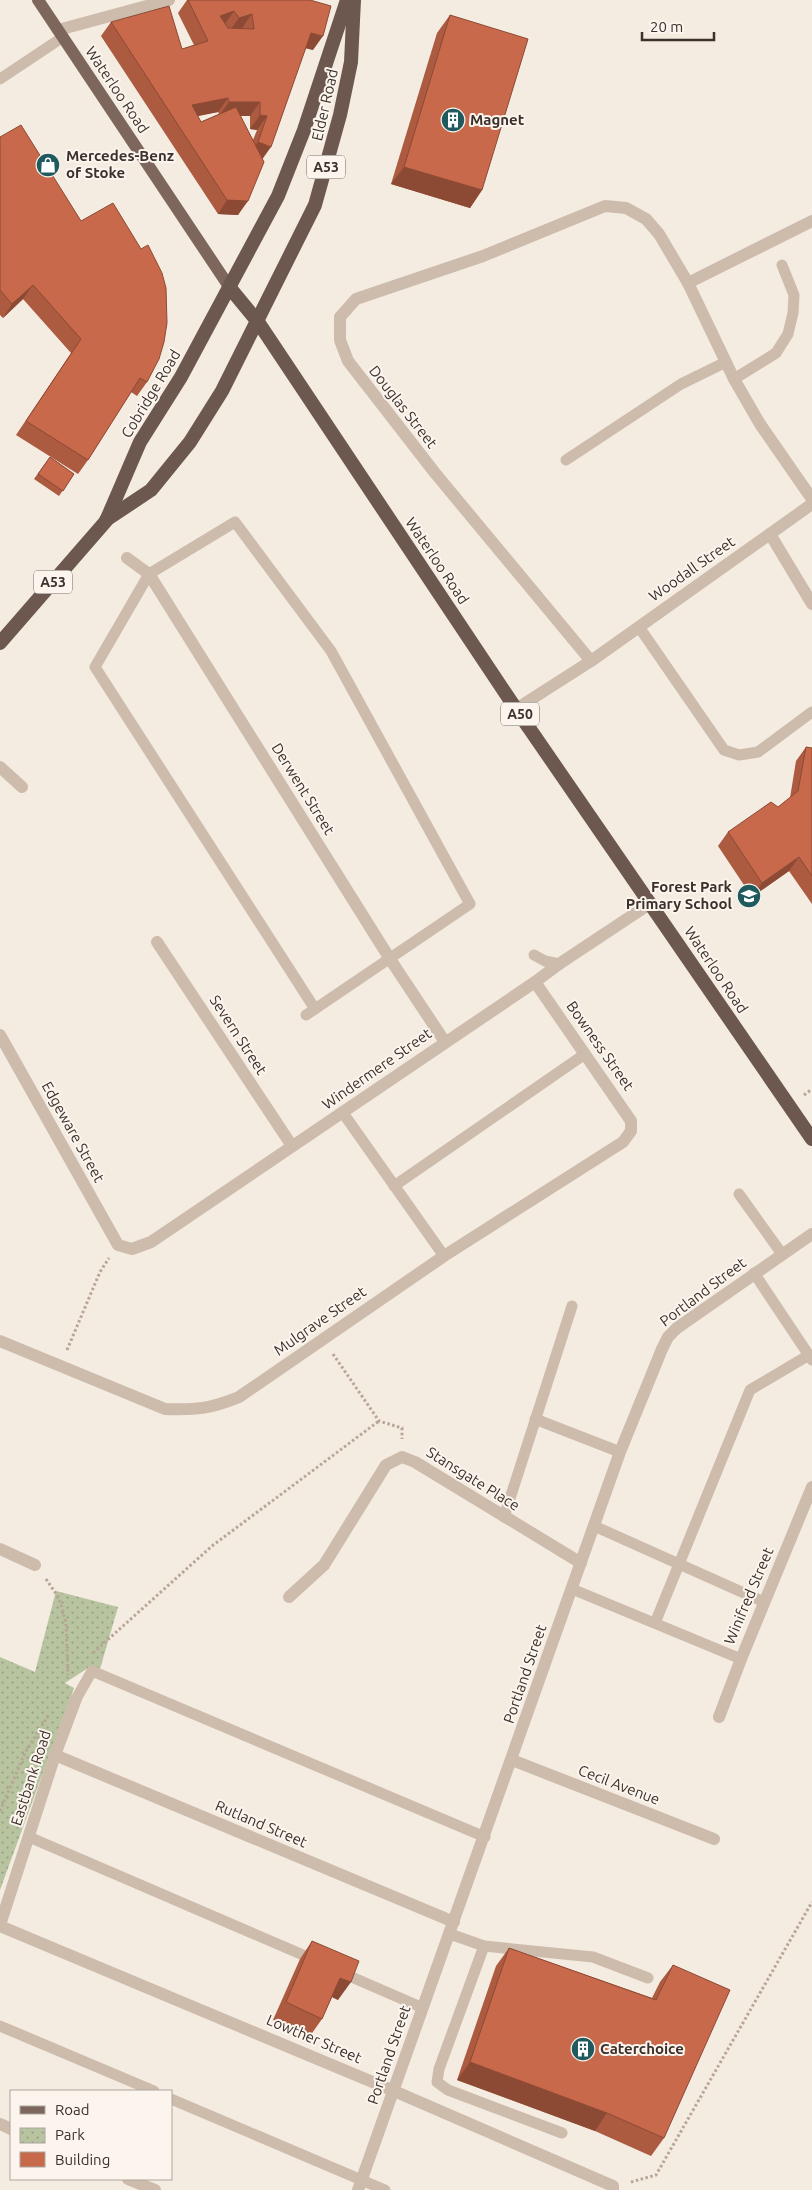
<svg xmlns="http://www.w3.org/2000/svg" width="812" height="2190" font-family="Ubuntu,sans-serif">
<style>
.park{fill:url(#park-dots)}
.lines{fill:none;stroke-linecap:round;stroke-linejoin:round}
.path{stroke:#b9a596;stroke-width:3;stroke-dasharray:2.5 2.5;stroke-linecap:butt}
.service{stroke:#cdbbac;stroke-width:11}
.pedestrian{stroke:#cdbbac;stroke-width:12}
.minor{stroke:#cdbbac;stroke-width:12}
.primary{stroke:#7d675c;stroke-width:12}
.trunk{stroke:#6c584f;stroke-width:14}
.wall{fill:#ac5a40;fill-rule:evenodd}
.shaded-wall{fill:#8c4a34}
.building{fill:#c8694b;stroke:#8c4a34;fill-rule:evenodd}
.labels{text-anchor:middle;stroke-width:4;stroke-linejoin:round;paint-order:stroke}
.shield{fill:#fbf5ee;stroke:#756b66;stroke-width:1}
.shield-label{font-size:14px;font-weight:bold;fill:#3b302b}
.street-label{font-size:15px;fill:#3b302b;stroke:#fbf5ee}
.poi-label{font-size:15px;font-weight:bold;fill:#3b302b;stroke:#fbf5ee;text-anchor:start}
</style>
<defs>
<pattern id="park-dots" width="8" height="8" patternUnits="userSpaceOnUse" patternTransform="scale(1.25)"><rect width="8" height="8" fill="#b8c4a0"/><path d="M2 2h.1M6 6h.1" fill="none" stroke="#97a083" stroke-width="1.8" stroke-linecap="round"/></pattern>
</defs>
<rect width="100%" height="100%" fill="#f4ebe1"/>
<!-- park -->
<path class="park" d="M56 1591 118 1607 100 1669 91 1666 65 1683 74 1688 0 1890V1657L35 1672Z"/>
<g class="lines">
<!-- path -->
<g class="path">
<path d="M804 1095 812 1089"/>
<path d="M67 1350 100 1272 109 1258"/>
<path d="M333 1354 379 1421 402 1428V1439"/>
<path d="M46 1579 59 1598 66 1623 68 1675"/>
<path d="M93 1653 212 1546 379 1421"/>
<path d="M0 1811 25 1753 49 1714"/>
<path d="M631 2182 656 2175 812 1902"/>
</g>
<!-- service -->
<g class="service">
<path d="M0 79 63 37"/>
<path d="M734 379 776 353 788 334 793 313 794 295 782 265"/>
<path d="M566 460 681 384 726 362"/>
<path d="M639 627 724 750 739 755 758 752 812 712"/>
<path d="M534 955 545 961 559 964"/>
<path d="M306 1015 315 1009 470 904 331 651 235 522 149 574 95 667 315 1009"/>
<path d="M343 1113 444 1256"/>
<path d="M394 1186 585 1054"/>
<path d="M739 1194 782 1254"/>
<path d="M754 1273 812 1360"/>
<path d="M535 1419 620 1452"/>
<path d="M504 1517 572 1306"/>
<path d="M594 1526 764 1602"/>
<path d="M572 1589 741 1659"/>
<path d="M655 1623 750 1390 809 1355"/>
<path d="M76 1699 92 1671 485 1837"/>
<path d="M29 1837 317 1961"/>
<path d="M450 1934 484 1946 593 1957 648 1978"/>
<path d="M484 1946 439 2069 437 2082 448 2090 562 2133"/>
<path d="M340 1972 423 2008"/>
<path d="M0 2026 154 2091"/>
<path d="M171 2099 385 2190"/>
</g>
<!-- pedestrian -->
<path class="pedestrian" d="M535 982 559 964"/>
<!-- minor -->
<g class="minor">
<path d="M58 30 169 0"/>
<path d="M688 283 812 221"/>
<path d="M770 534 812 604"/>
<path d="M127 558 149 574 390 959 445 1042"/>
<path d="M591 661 812 504"/>
<path d="M516 709 591 661 435 473 348 361 340 340V317L356 299 483 256 605 206 626 208 646 219 659 234 688 283 734 379 760 424 812 499"/>
<path d="M0 767 22 787"/>
<path d="M157 942 292 1146"/>
<path d="M559 964 651 903"/>
<path d="M0 1035 118 1245 132 1249 151 1242 535 982 631 1121V1131L623 1142 444 1256 239 1397C210 1409 196 1410 165 1409L0 1341"/>
<path d="M0 1549 35 1565"/>
<path d="M289 1597 324 1565 386 1465 402 1457 415 1462 581 1563"/>
<path d="M719 1717 741 1659 812 1487"/>
<path d="M55 1755 454 1922"/>
<path d="M512 1760 714 1839"/>
<path d="M0 1925 55 1755 76 1699"/>
<path d="M0 1926 394 2091 613 2186V2190"/>
<path d="M0 2124 11 2129"/>
<path d="M128 2179 155 2190"/>
<path d="M358 2190 620 1452 662 1349 668 1337 677 1328 812 1234"/>
</g>
<!-- primary -->
<path class="primary" d="M38 0 230 288"/>
<!-- trunk -->
<g class="trunk">
<path d="M230 288 258 322 516 709 812 1139"/>
<path d="M106 520 151 490 190 442 222 391 315 205 340 115 351 62 354 0"/>
<path d="M0 643 106 521 140 442 181 377 278 196 304 130 347 0"/>
</g>
</g>
<!-- wall -->
<g class="wall">
<path d="M187 0H310L313 50 306 48 262 158 238 215 218 214 101 36 111 22 182 49 194 45 178 13ZM218 112 219 114 201 122 198 116ZM240 116H250V129L257 130 253 140Z"/>
<path d="M450 15 482 190 470 208 391 184 437 33Z"/>
<path d="M0 137 147 382 137 396 131 392 88 460 78 474 16 435 71 353 23 299 3 318 0 315Z"/>
<path d="M50 457 74 474 59 496 34 479Z"/>
<path d="M806 747 812 748V904L789 871 752 897 718 846 728 832 778 807 790 798 796 761Z"/>
<path d="M312 1941 338 2000 332 1997 322 2019 310 2036 273 2020 300 1959Z"/>
<path d="M509 1948 652 1998 660 1982 673 1965 664 2138 651 2156 595 2131 457 2080 496 1966Z"/>
</g>
<!-- shaded-wall -->
<g class="shaded-wall">
<path d="M234 11 224 25 220 16Z"/>
<path d="M252 14 242 28 229 32 239 18Z"/>
<path d="M311 33 323 36 313 50 301 47Z"/>
<path d="M228 98 218 112 183 119 192 105Z"/>
<path d="M229 102H260L250 116H219Z"/>
<path d="M260 115 267 116 257 130 250 129Z"/>
<path d="M258 142 271 147 261 161 248 156Z"/>
<path d="M404 167 482 190 470 208 391 184Z"/>
<path d="M227 200 248 201 238 215 218 214Z"/>
<path d="M33 285 23 299 3 318 12 304Z"/>
<path d="M799 857 789 871 752 897 762 883Z"/>
<path d="M340 1978 351 1982 338 2000 328 1995Z"/>
<path d="M470 2062 607 2113 595 2131 457 2080Z"/>
</g>
<!-- building -->
<g class="building">
<path d="M188 0H310L331 6 323 36 311 33 271 147 258 142 267 116 260 115V102H229L228 98 192 105 201 122 236 107 264 162 248 201 227 200 111 22 169 6 182 49 208 41ZM234 11 239 18 252 14 254 29 228 28 220 16Z"/>
<path d="M450 15 528 39 482 190 404 167Z"/>
<path d="M21 125 81 221 113 203 141 249 148 245 162 273 166 288 167 323 164 342 159 359 147 382 140 378 88 460 26 421 81 339 33 285 12 304 0 290V137Z"/>
<path d="M50 457 74 474 63 491 38 474Z"/>
<path d="M806 747 812 748V876L799 857 762 883 728 832 771 802 778 807 798 791Z"/>
<path d="M312 1941 359 1961 351 1982 340 1978 322 2019 286 2002Z"/>
<path d="M509 1948 656 2000 673 1965 730 1990 664 2138 607 2113 470 2062Z"/>
</g>
<!-- icons -->
<defs>
<g id="building-disc" transform="scale(1.25)"><circle r="9.5" fill="#1f5a5e" stroke="#fbf5ee"/><path d="M-4-6H4V6H1V3H-1V6H-4ZM-2.5-4.3h1.7v1.8h-1.7ZM.8-4.3h1.7v1.8H.8ZM-2.5-1h1.7V.8h-1.7ZM.8-1h1.7V.8H.8Z" fill="#fff"/></g>
<g id="shop-disc" transform="scale(1.25)"><circle r="9.5" fill="#1f5a5e" stroke="#fbf5ee"/><path d="M-5-2.5h2.3a2.7 3.5 0 0 1 5.4 0H5L5.5 6h-11ZM-1.5-2.5h3a1.5 2.3 0 0 0-3 0Z" fill="#fff"/></g>
<g id="school-disc" transform="scale(1.25)"><circle r="9.5" fill="#1f5a5e" stroke="#fbf5ee"/><path d="M0-5L7-2L0 1L-7-2ZM-4 1L0 2.5L4 1V4Q0 6-4 4Z" fill="#fff"/></g>
</defs>
<g fill-rule="evenodd">
<use href="#building-disc" x="453" y="120"/>
<use href="#shop-disc" x="48" y="165"/>
<use href="#school-disc" x="749" y="896"/>
<use href="#building-disc" x="583" y="2049"/>
</g>
<g class="labels">
<!-- shield labels -->
<g class="shield">
<rect x="307" y="155.5" width="38" height="23" rx="4"/>
<rect x="34" y="570.5" width="38" height="23" rx="4"/>
<rect x="501" y="702.5" width="38" height="23" rx="4"/>
</g>
<g class="shield-label">
<text x="326" y="172">A53</text>
<text x="53" y="587">A53</text>
<text x="520" y="719">A50</text>
</g>
<!-- street labels -->
<g class="street-label">
<text transform="translate(117 90) rotate(56)" y="5">Waterloo Road</text>
<text transform="translate(325 105) rotate(-77)" y="5">Elder Road</text>
<text transform="translate(151 394) rotate(-59)" y="5">Cobridge Road</text>
<text transform="translate(403 407) rotate(52)" y="5">Douglas Street</text>
<text transform="translate(437 561) rotate(56)" y="5">Waterloo Road</text>
<text transform="translate(692 569) rotate(-35)" y="5">Woodall Street</text>
<text transform="translate(303 789) rotate(58)" y="5">Derwent Street</text>
<text transform="translate(716 970) rotate(56)" y="5">Waterloo Road</text>
<text transform="translate(238 1035) rotate(57)" y="5">Severn Street</text>
<text transform="translate(600 1046) rotate(55)" y="5">Bowness Street</text>
<text transform="translate(377 1069) rotate(-35)" y="5">Windermere Street</text>
<text transform="translate(73 1132) rotate(61)" y="5">Edgeware Street</text>
<text transform="translate(703 1292) rotate(-37)" y="5">Portland Street</text>
<text transform="translate(320 1321) rotate(-35)" y="5">Mulgrave Street</text>
<text transform="translate(473 1479) rotate(32)" y="5">Stansgate Place</text>
<text transform="translate(749 1596) rotate(-67)" y="5">Winifred Street</text>
<text transform="translate(525 1674) rotate(-71)" y="5">Portland Street</text>
<text transform="translate(31 1778) rotate(-72)" y="5">Eastbank Road</text>
<text transform="translate(619 1785) rotate(21)" y="5">Cecil Avenue</text>
<text transform="translate(261 1824) rotate(23)" y="5">Rutland Street</text>
<text transform="translate(314 2039) rotate(23)" y="5">Lowther Street</text>
<text transform="translate(389 2055) rotate(-71)" y="5">Portland Street</text>
</g>
<!-- poi labels -->
<g class="poi-label">
<text x="470" y="125">Magnet</text>
<text x="66" y="161">Mercedes-Benz<tspan x="66" dy="17">of Stoke</tspan></text>
<text x="732" y="892" text-anchor="end">Forest Park<tspan x="732" dy="17">Primary School</tspan></text>
<text x="600" y="2054">Caterchoice</text>
</g>
</g>
<!-- legend -->
<rect x="10" y="2090" width="162" height="90" fill="#fbf5ee" stroke="#aea6a0"/>
<rect x="20" y="2106" width="25" height="8" fill="#7d675c" stroke="#aea6a0"/>
<text x="55" y="2115" font-size="15" fill="#3b302b">Road</text>
<rect x="20" y="2128" width="25" height="15" fill="url(#park-dots)" stroke="#aea6a0"/>
<text x="55" y="2140" font-size="15" fill="#3b302b">Park</text>
<rect x="20" y="2152" width="25" height="15" fill="#c8694b" stroke="#aea6a0"/>
<text x="55" y="2165" font-size="15" fill="#3b302b">Building</text>
<!-- scale -->
<path d="M642 32v8h72v-8" fill="none" stroke="#3b302b" stroke-width="2.5"/>
<text x="650" y="32" font-size="15" fill="#3b302b" stroke="#fbf5ee" stroke-width="4" paint-order="stroke">20 m</text>
</svg>
